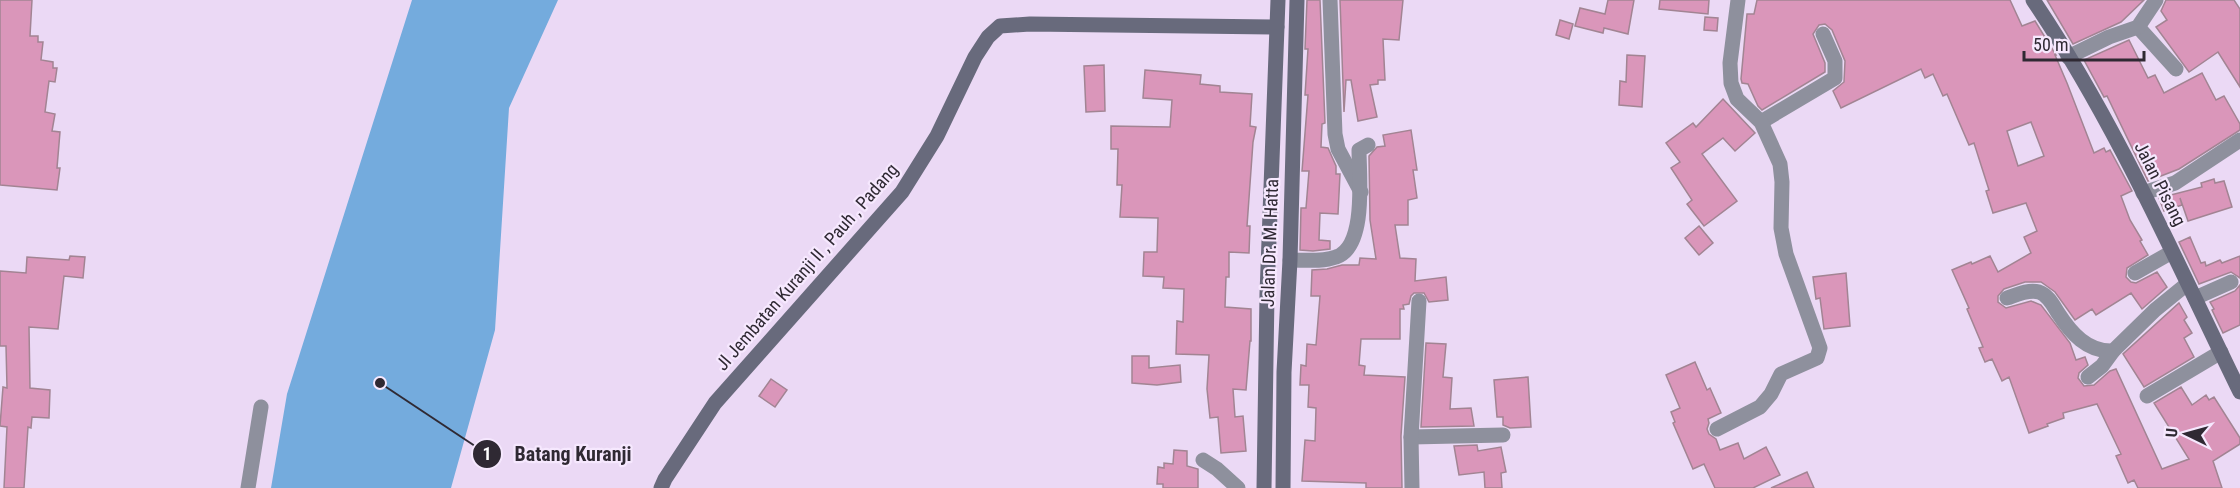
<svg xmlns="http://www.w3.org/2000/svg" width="2240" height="488" font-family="'Roboto Condensed',sans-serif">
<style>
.water{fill:#74abdd}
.building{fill:#da96ba;stroke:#a28493;stroke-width:1.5;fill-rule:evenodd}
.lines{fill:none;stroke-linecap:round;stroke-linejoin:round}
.street{stroke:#8e909d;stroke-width:15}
.secondary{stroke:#686a7c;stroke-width:15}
.labels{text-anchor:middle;stroke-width:4.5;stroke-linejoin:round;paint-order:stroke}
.street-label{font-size:18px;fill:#2f2933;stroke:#f6e8fe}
.leader{fill:none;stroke:#2f2933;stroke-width:2}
.callout-dot{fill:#2f2933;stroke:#f6e8fe;stroke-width:2}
.mark-label{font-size:18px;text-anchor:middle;font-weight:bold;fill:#fff}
.callout-label{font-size:20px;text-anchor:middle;font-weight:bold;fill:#2f2933;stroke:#f6e8fe;stroke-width:4.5;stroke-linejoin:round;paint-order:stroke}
</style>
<rect width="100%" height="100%" fill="#ebd9f5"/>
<!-- water -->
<path class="water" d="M412 0H558L509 108 495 330 451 488H271L287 394Z"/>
<!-- building -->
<g class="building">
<path d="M0 0H32L30 36H38V42H43L41 60 53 62V68H57L55 82 49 81 45 112 55 114 52 131 60 132 57 168H60L57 190 0 185Z"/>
<path d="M1307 0H1320L1325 123 1322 124 1321 147 1328 148 1336 166V174H1340L1338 214 1320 213 1319 240 1330 241V249L1313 251 1300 250 1301 208H1306L1309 171H1302L1308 95H1305L1308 49H1305Z"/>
<path d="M1340 0H1403L1399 40 1383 39 1385 80H1378V84L1370 85 1377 117 1358 121 1351 80H1346L1344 112Z"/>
<path d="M1608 0H1634L1628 34 1604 28 1603 33 1575 26 1580 8 1605 14Z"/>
<path d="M1660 0H1709L1708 14 1659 9Z"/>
<path d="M1757 0H2010L2022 26 2035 21 2056 55H2055L2067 83 2094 153 2104 148 2106 152 2110 150 2132 191 2121 196 2130 220 2142 240 2140 241 2148 255 2127 268 2126 277 2131 282 2136 283 2157 272 2167 287 2142 309 2131 293 2096 315 2092 309 2075 320 2055 292 2041 282H2025L2004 289 1998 296V302L2006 308 2031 301 2041 305 2070 343 2076 360 2085 357 2088 365 2079 373 2078 378 2084 386 2094 385 2110 371 2116 369 2162 469 2189 459 2154 403 2181 387 2192 405 2206 395 2209 400 2214 397 2240 438V444L2213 461 2222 488H2138L2134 480 2128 483 2116 456 2121 454 2097 404 2063 413 2064 418 2047 424 2048 426 2029 433 2009 377 2002 381 1992 359 1985 362 1979 348 1983 347 1967 309 1969 308 1952 270 1971 262 1972 264 1990 256 1998 272 2031 253 2024 237 2037 231 2026 203 1993 213 1986 191 1989 190 1974 143 1969 145 1947 94 1943 96 1933 74 1925 78 1921 69 1841 108 1833 91 1844 82 1845 61 1832 30 1825 24 1819 25 1813 34 1825 63V72L1762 110 1758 106 1748 84 1742 83 1741 79 1747 14H1754ZM2031 122 2044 156 2018 166 2007 131Z"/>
<path d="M2047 0H2144L2121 22 2073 44Z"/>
<path d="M2166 0H2234L2240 9V87L2218 52 2189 72 2156 27 2167 20 2161 11Z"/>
<path d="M1705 17 1718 18 1717 31 1704 30Z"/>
<path d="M1560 20 1573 24 1569 39 1556 35Z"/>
<path d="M2129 40 2148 78 2155 75 2164 93 2202 73 2216 100 2224 96 2240 124V130L2179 169 2148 181 2107 96 2104 97 2084 60Z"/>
<path d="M1627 55 1645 56 1642 107 1619 105 1620 81 1626 82Z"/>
<path d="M1104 65 1105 111 1086 112 1084 66Z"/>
<path d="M1145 70 1201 75 1200 84 1220 86V92L1252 94 1250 126 1256 127 1253 142 1247 226H1250L1249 253 1229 252V277H1226L1225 307 1251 309V341H1250L1246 390 1233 389 1235 417 1243 416 1246 451 1221 453 1218 417 1210 418 1207 389 1209 355 1176 354 1177 321 1183 322 1184 289 1163 288 1164 277 1143 276 1144 252H1157L1158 218 1120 217 1122 185H1117L1118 149H1111V126L1170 127 1172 100 1143 98Z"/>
<path d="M1723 99 1755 133 1735 151 1723 138 1702 154 1737 201 1704 226 1687 204 1692 200 1671 168 1680 162 1666 143 1693 123 1696 127Z"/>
<path d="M1411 130 1417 170H1413L1417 198 1408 200V225H1395L1400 258 1416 259 1415 281 1446 277 1448 300 1429 302 1424 293H1414L1411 296 1409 304 1403 305 1404 309H1400V339H1361L1359 365 1365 366 1364 375 1405 377 1401 436 1402 488H1366V483L1302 481 1305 440 1315 441 1316 408 1308 407 1309 385H1300L1301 365 1306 366 1307 344 1316 345 1320 296H1311L1312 270 1327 269 1342 265H1359L1360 258 1376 259 1370 220 1369 156 1377 147 1385 146 1383 135Z"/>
<path d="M2214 179 2215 183 2224 181 2232 207 2188 221 2180 198 2182 205 2164 211 2159 198 2202 187 2201 183Z"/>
<path d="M1699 226 1713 243 1699 255 1685 238Z"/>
<path d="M2190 237 2201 263 2205 262 2206 266 2220 260 2222 263 2240 256V278L2231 272 2199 284 2179 242Z"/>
<path d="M70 256 85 257 83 278 64 276 58 329 29 327 30 388 50 390 49 418 32 417 31 428 28 427 24 488H4L7 427 0 426 3 387 7 388 6 346H0V271L26 273 27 257 69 260Z"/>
<path d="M1846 273 1850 326 1824 329 1820 298 1816 299 1813 277Z"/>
<path d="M2240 285V325L2223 333 2212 310 2214 309 2210 302 2235 291Z"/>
<path d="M2179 303 2187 317 2184 320 2192 333 2184 338 2194 357 2144 387 2123 354Z"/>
<path d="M1426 343 1446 344 1443 377 1452 378 1450 409 1471 408 1474 426 1421 427Z"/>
<path d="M1132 356H1149V368L1180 365 1181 382 1157 385 1132 383Z"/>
<path d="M1695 362 1707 390 1710 388 1721 413 1708 419 1709 423 1707 429 1709 434 1716 439 1720 450 1738 443 1744 459 1766 447 1780 475 1753 488H1715L1704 464 1693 469 1673 423 1675 422 1671 412 1680 408 1666 375Z"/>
<path d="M1528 377 1531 427 1510 428 1503 425V417H1497L1494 380Z"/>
<path d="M771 379 787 390 775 407 759 396Z"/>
<path d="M1477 445 1478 451 1501 447 1506 472 1501 473 1502 488H1485L1484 472 1459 475 1454 446Z"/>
<path d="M1174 450 1187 451V466L1198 469V488H1163V484H1157L1158 467 1164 468V463L1173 464Z"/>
<path d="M1807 472 1814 488H1771Z"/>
</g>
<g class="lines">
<!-- street -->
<g class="street">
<path d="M1330 0 1335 134 1338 149 1361 192"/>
<path d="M2138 27 2176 69"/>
<path d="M2068 57 2109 37 2138 27 2156 0"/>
<path d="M1761 122 1835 78V61L1823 34"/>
<path d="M2143 193 2175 183 2240 140"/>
<path d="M1290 260C1305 260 1322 262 1336 257 1367 247 1359 175 1359 150L1368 145"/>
<path d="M2135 273 2172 252"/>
<path d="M2007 298C2016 295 2028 289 2039 292 2048 295 2053 305 2058 313 2071 333 2087 352 2113 351L2155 310 2187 284"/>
<path d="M2195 298 2231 282"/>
<path d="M2088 377 2102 366 2113 351"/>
<path d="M2147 396 2221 352"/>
<path d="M1717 429 1760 407 1771 394 1781 374 1817 358 1820 348 1786 254 1781 228 1782 182 1780 164 1761 122 1737 99 1731 83 1730 63 1738 0"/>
<path d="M1411 437 1503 435"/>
<path d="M1203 460 1217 469 1238 488"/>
<path d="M248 488 261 407"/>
<path d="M1412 488 1411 437 1419 301"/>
</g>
<!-- secondary -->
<g class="secondary">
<path d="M2033 0C2116 123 2175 259 2240 392"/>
<path d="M661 488 665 479 715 403 902 192 937 136 975 57 988 37 1000 26 1030 24 1277 27"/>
<path d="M1264 488 1267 294 1278 0"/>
<path d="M1283 488 1284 372 1290 260 1297 0"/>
</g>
</g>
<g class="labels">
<!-- street labels -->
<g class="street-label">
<text transform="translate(2160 184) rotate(63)" y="6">Jalan Pisang</text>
<text transform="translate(1270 243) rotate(-88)" y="6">Jalan Dr. M. Hatta</text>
<text transform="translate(807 267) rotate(-49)" y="6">Jl Jembatan Kuranji II , Pauh , Padang</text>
</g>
</g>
<!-- callouts -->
<path class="leader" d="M380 383L487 454"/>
<g class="callout-dot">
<circle cx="380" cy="383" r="6"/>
<circle cx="487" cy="454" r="15"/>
</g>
<g class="mark-label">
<text x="487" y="460">1</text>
</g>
<g class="callout-label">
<text x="573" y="461">Batang Kuranji</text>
</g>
<!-- north arrow -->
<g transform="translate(2186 434) rotate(275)" stroke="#f6e8fe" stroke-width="4.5" paint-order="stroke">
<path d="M0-4.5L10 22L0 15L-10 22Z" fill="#2f2933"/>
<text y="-9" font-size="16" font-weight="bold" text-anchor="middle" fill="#2f2933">U</text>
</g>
<!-- scale -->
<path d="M2024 51v9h120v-9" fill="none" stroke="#2f2933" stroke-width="3"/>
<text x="2033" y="51" font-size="18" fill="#2f2933" stroke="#f6e8fe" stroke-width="4.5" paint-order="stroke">50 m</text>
</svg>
